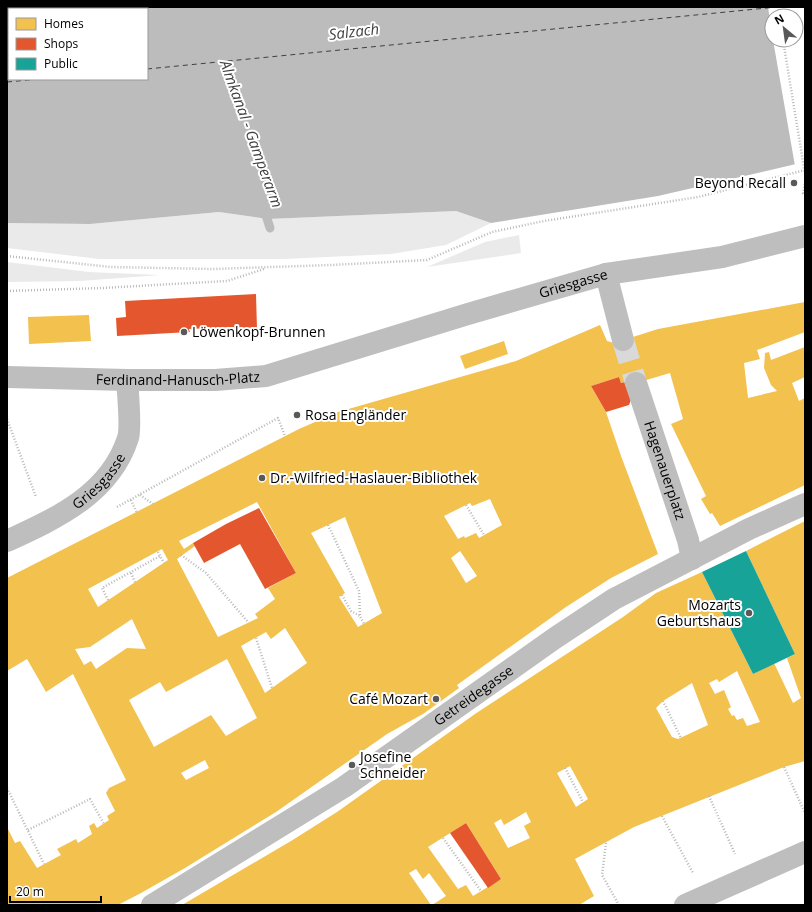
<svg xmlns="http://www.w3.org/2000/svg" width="812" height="912" font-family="'Open Sans',sans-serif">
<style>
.green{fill:#eaeaea}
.water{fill:#bcbcbc;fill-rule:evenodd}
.pier{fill:#fff}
.homes{fill:#f2c14e;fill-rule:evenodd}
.shops{fill:#e4572e}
.public{fill:#17a398}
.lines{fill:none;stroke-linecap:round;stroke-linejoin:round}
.stream{stroke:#bcbcbc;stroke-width:9}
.ferry{stroke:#404040;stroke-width:1;stroke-dasharray:5 4;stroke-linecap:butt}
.minor-tunnel{stroke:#d9d9d9;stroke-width:22;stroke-dasharray:22 11;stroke-linecap:butt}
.path{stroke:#b8b8b8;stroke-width:2.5;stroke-dasharray:1 2;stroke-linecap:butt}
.minor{stroke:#bebebe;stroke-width:22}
.path-bridge{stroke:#b8b8b8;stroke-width:2.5;stroke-dasharray:1 2;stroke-linecap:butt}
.poi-dot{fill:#595959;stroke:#fff;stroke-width:1.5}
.labels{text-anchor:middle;stroke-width:4;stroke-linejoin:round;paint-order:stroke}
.poi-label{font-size:14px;fill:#000;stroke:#fff;text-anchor:start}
.street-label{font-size:14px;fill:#000;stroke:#fff}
.water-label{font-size:15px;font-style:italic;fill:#404040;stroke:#fff}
</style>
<rect width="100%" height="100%" fill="#fff"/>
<!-- green -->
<g class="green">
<path d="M456 211 491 223 446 245 391 254 285 259H99L7 248V223L90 224 219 212 268 219Z"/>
<path d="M519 235 521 253 427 267 485 242Z"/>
<path d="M7 262 89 272 160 275 80 281 7 282Z"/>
</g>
<!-- water -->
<path class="water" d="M7 7H805L796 164 658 196 491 223 456 211 268 219 219 212 90 224 7 223ZM9 9H147V79H9ZM772 16H796V40H772Z"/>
<!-- pier -->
<path class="pier" d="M768 7H805V164L795 166 773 40H796V16H772V33Z"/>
<!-- homes -->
<g class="homes">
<path d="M805 302V332L757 350 760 359 744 363 748 398 777 391 771 385 764 368 765 353 769 352 771 360 805 347V377L792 383 799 401 805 398V485L720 526 712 513 710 514 701 499 706 496 671 424 683 419 670 373 626 386 625 382 621 383 619 377 591 386 606 412 621 456 658 554 611 578 566 607 457 685 459 688 423 714 387 734 276 812 185 868 141 893 118 905H7V827L15 843 20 841 37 868 61 855 57 849 76 839 78 843 92 834 89 826 94 823 97 828 109 820 107 816 115 811 106 793 109 788 126 780 73 674 46 692 27 659 7 671V578L299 429 338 412 516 361 600 325 607 341 614 343 658 329ZM490 499 502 525 479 538 476 533 465 538 464 536 458 539 444 516 470 503 472 506ZM257 502 296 573 268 588 275 599 255 614 258 618 218 637 177 559 195 546 193 543 184 549 179 541ZM345 517 382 613 358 627 339 597 345 593 311 533ZM162 549 168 560 98 607 88 589ZM460 551 477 576 466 583 451 558ZM132 619 146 649 127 648 96 669 91 661 84 665 75 649 90 647ZM285 628 307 663 265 693 241 646 266 632 271 639ZM227 659 257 718 226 736 211 715 154 747 129 700 160 682 166 692ZM205 760 209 768 186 780 181 773Z"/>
<path d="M89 315 91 341 29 344 28 317Z"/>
<path d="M504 341 508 354 465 369 460 356Z"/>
<path d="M805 521V761L784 767 634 827 575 859 594 896 579 905H432L446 896 429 873 423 879 416 869 409 873 431 905H182L291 841 337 812 475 714 623 617 656 593 702 572 753 674 774 663 793 703 801 698 787 658 795 654 746 551ZM737 671 760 722 747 726 743 718 737 720 734 715 732 716 728 709 731 707 724 690 715 694 709 683 717 679 719 682ZM692 683 708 725 678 739 672 737 656 708 663 701ZM570 766 588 799 576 807 557 773ZM526 812 531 822 524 826 530 838 508 848 494 823 501 819 504 825ZM466 823 501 879 473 896 466 885 458 889 428 847Z"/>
</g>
<!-- shops -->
<g class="shops">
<path d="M256 294 257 329 234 330V327L189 329 190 332 117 336 116 318 126 317 125 301Z"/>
<path d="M619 377 621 383 625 382 631 400 629 405 606 412 591 386Z"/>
<path d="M259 508 296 573 265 589 240 544 204 563 193 543 226 524Z"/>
<path d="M466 823 501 879 488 888 450 833Z"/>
</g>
<!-- public -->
<path class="public" d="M746 551 795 654 753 674 702 572Z"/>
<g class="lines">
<!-- stream -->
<path class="stream" d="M264 209 270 228"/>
<!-- ferry -->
<g class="ferry">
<path d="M147 69 777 7"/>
<path d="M7 82 40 79"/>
</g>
<!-- minor-tunnel -->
<path class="minor-tunnel" d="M623 340 636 383"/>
<!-- path -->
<g class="path">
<path d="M778 7 779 16"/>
<path d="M805 184 803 193 805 195"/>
<path d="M7 256 111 267 213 269 331 265 427 260 492 232 544 221 698 197 805 170"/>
<path d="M7 291 102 288 227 281 264 269"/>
<path d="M7 419 36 497"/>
<path d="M140 495 153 504"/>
<path d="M131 500 137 513"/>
<path d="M466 505 484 535"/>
<path d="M117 507 278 418 285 436"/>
<path d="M328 525 359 591 360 616 364 624"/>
<path d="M158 552 164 563"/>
<path d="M181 555 206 573 248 622"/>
<path d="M131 573 135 582"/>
<path d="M342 595 351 611 360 616"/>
<path d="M108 600 102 588 160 556"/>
<path d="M256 638 272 688"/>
<path d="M663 701 681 738"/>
<path d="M784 767 805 813"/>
<path d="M565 768 583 802"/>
<path d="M7 788 44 864"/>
<path d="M709 796 735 854"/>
<path d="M662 816 693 873"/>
<path d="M28 830 90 799 104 824"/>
<path d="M443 838 481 891"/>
<path d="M606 843 602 875 619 905"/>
</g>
<!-- minor -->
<g class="minor">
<path d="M606 274 623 340"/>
<path id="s1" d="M7 377 127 380H215L266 376 468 314 606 274 722 257 805 236"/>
<path id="s2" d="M636 383 688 540 692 559"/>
<path id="s3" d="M7 541C57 518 110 494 128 438 131 429 128 392 127 380"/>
<path id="s4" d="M152 905 344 787 555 638 614 599 749 529 805 504"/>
<path d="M685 905 805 852"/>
</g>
<!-- path-bridge -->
<path class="path-bridge" d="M783 40 805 174"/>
</g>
<!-- markers -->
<g class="poi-dot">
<circle cx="794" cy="183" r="4"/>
<circle cx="184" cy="332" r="4"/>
<circle cx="297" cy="415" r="4"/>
<circle cx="262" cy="478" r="4"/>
<circle cx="749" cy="613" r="4"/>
<circle cx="436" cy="699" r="4"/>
<circle cx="352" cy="765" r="4"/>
</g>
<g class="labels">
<!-- poi labels -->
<g class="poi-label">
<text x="786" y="188" text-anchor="end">Beyond Recall</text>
<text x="192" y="337">Löwenkopf-Brunnen</text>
<text x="305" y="420">Rosa Engländer</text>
<text x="270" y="483">Dr.-Wilfried-Haslauer-Bibliothek</text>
<text x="741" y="610" text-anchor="end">Mozarts<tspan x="741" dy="16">Geburtshaus</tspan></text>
<text x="428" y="704" text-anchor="end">Café Mozart</text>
<text x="360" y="762">Josefine<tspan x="360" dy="16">Schneider</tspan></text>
</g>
<!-- street labels -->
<g class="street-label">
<text dy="5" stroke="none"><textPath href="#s1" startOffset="580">Griesgasse</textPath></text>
<text dy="5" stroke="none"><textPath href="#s1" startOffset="171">Ferdinand-Hanusch-Platz</textPath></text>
<text dy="5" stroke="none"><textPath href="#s2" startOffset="92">Hagenauerplatz</textPath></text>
<text dy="5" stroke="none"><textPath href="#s3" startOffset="111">Griesgasse</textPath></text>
<text dy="5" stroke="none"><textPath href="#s4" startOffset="384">Getreidegasse</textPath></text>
</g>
<!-- water labels -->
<g class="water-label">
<text transform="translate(354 32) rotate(-7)" y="5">Salzach</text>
<text transform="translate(251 134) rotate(70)" y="5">Almkanal - Gamperarm</text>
</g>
</g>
<!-- border -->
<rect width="812" height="912" fill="none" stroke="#000000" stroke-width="16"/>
<!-- legend -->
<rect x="8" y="8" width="140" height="72" fill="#ffffff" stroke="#999999"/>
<rect x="16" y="18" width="20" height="12" fill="#f2c14e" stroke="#999999"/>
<text x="44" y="28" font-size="12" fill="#000000">Homes</text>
<rect x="16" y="38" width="20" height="12" fill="#e4572e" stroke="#999999"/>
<text x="44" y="48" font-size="12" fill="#000000">Shops</text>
<rect x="16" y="58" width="20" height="12" fill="#17a398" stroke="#999999"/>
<text x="44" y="68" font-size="12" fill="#000000">Public</text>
<!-- north arrow -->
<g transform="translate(784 28) rotate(331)"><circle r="19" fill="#ffffff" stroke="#999999"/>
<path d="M0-3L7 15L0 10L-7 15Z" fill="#595959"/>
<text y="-6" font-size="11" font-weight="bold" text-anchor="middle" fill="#000000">N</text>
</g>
<!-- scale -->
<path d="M10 896v6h91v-6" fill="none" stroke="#000000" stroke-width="2"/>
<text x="16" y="896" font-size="12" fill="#000000" stroke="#ffffff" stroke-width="3" paint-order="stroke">20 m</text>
</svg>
